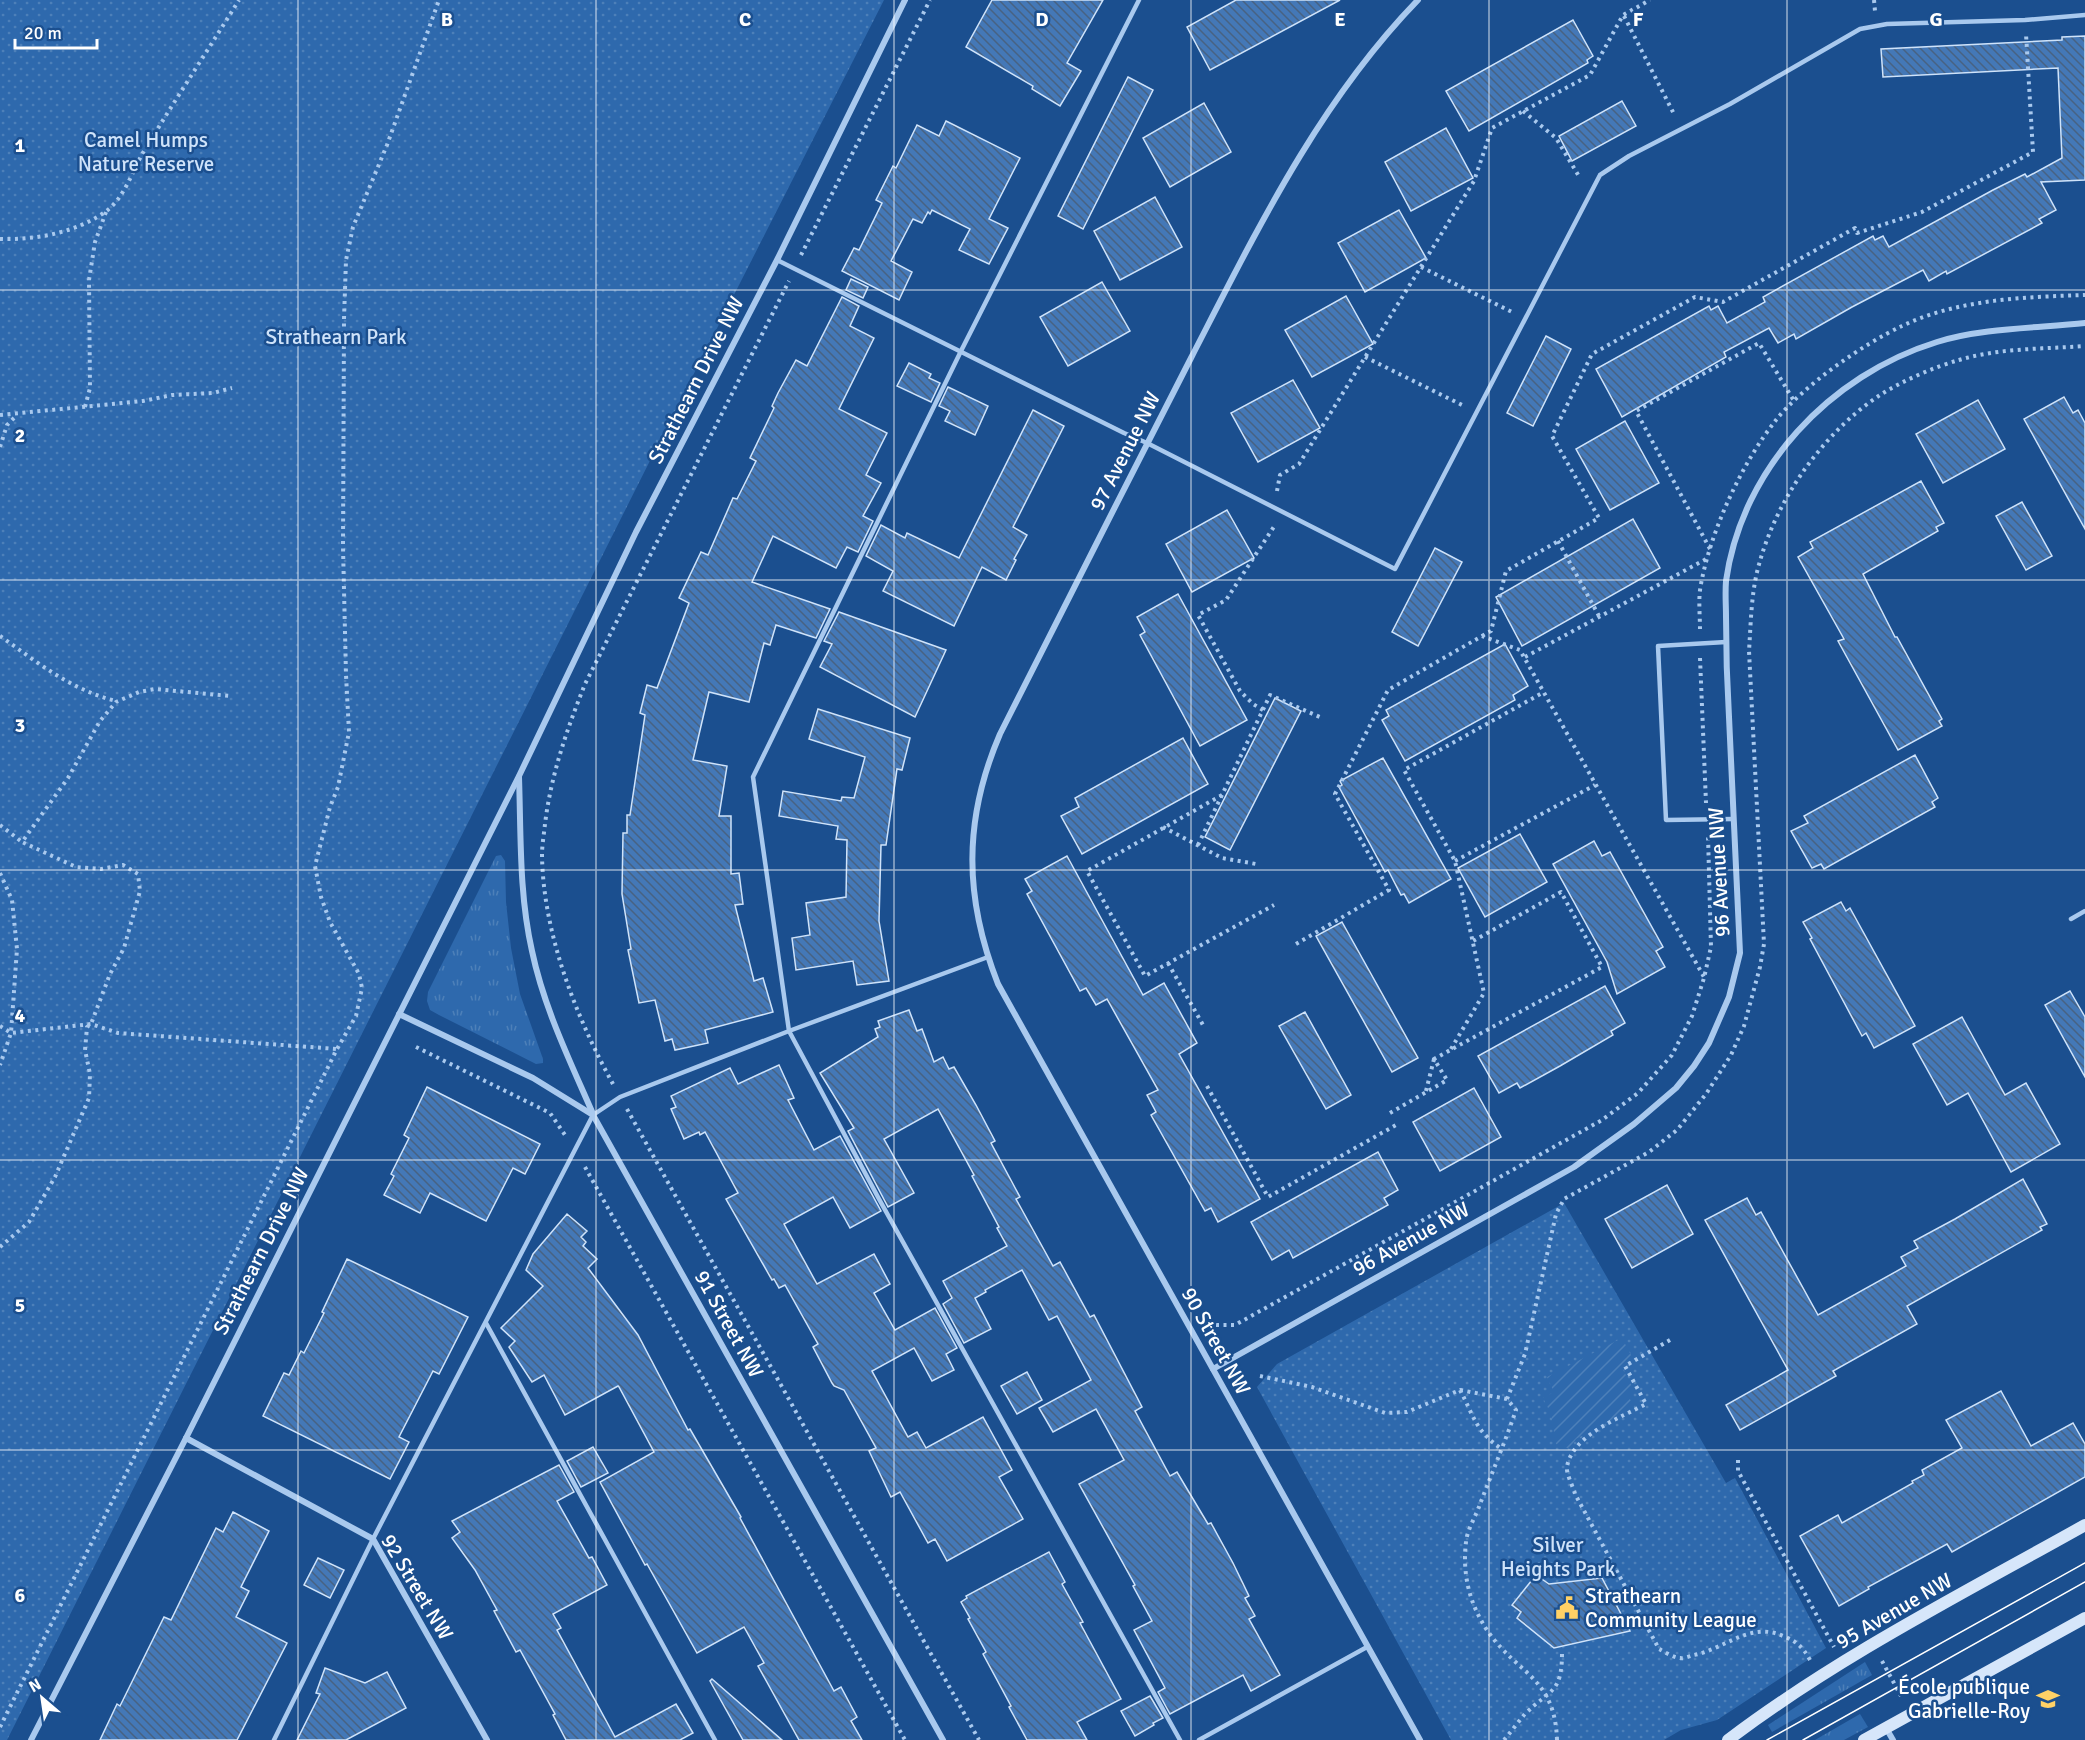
<svg xmlns="http://www.w3.org/2000/svg" width="2085" height="1740" font-family="Signika,sans-serif">
<style>
.grass{fill:url(#grass-tufts)}
.park{fill:url(#park-dots)}
.garden{fill:url(#garden-furrows)}
.building{fill:url(#building-back-hatch);stroke:#cfe3fa;stroke-width:1.5}
.lines{fill:none;stroke-linecap:round;stroke-linejoin:round}
.path{stroke:#a9c9ee;stroke-width:4;stroke-dasharray:3 4.5;stroke-linecap:butt}
.lane{stroke:#a9c9ee;stroke-width:4.5}
.street{stroke:#a9c9ee;stroke-width:6}
.secondary{stroke:#d6e6fa;stroke-width:12}
.tram{stroke:#fff;stroke-width:1.5}
.grid{fill:none;stroke:#fff;stroke-width:1.5;stroke-opacity:0.55}
.labels{text-anchor:middle;stroke-width:5;stroke-linejoin:round;paint-order:stroke}
.park-label{font-size:21px;fill:#cfe3fa;stroke:#1b4f8f}
.street-label{font-size:21px;fill:#fff;stroke:#1b4f8f}
.poi-label{font-size:21px;fill:#fff;stroke:#1b4f8f;text-anchor:start}
.grid-label{font-size:20px;text-anchor:middle;font-weight:bold;fill:#fff;stroke:#1b4f8f;stroke-width:5;stroke-linejoin:round;paint-order:stroke}
</style>
<defs>
<pattern id="grass-tufts" width="24" height="20" patternUnits="userSpaceOnUse" patternTransform="scale(1.5)"><rect width="24" height="20" fill="#2e69ad"/><path d="M3 7l-1-3M5 7V3M7 7l1-3M15 17l-1-3M17 17v-4M19 17l1-3" fill="none" stroke="#4d80b9"/></pattern>
<pattern id="park-dots" width="8" height="8" patternUnits="userSpaceOnUse" patternTransform="scale(1.5)"><rect width="8" height="8" fill="#2e69ad"/><path d="M2 2h.1M6 6h.1" fill="none" stroke="#4d80b9" stroke-width="1.8" stroke-linecap="round"/></pattern>
<pattern id="garden-furrows" width="10" height="10" patternUnits="userSpaceOnUse" patternTransform="scale(1.5)"><rect width="10" height="10" fill="#2e69ad"/><path d="M-1 1l2-2M0 10L10 0M9 11l2-2" fill="none" stroke="#4d80b9"/></pattern>
<pattern id="building-back-hatch" width="6" height="6" patternUnits="userSpaceOnUse" patternTransform="scale(1.5)"><rect width="6" height="6" fill="#4478b7"/><path d="M-1 5l2 2M0 0l6 6M5-1l2 2" fill="none" stroke="#486282"/></pattern>
</defs>
<rect width="100%" height="100%" fill="#1b4f8f"/>
<!-- grass -->
<g class="grass">
<path d="M501 855 505 861 506 902 511 948 520 994 543 1059V1063L536 1064 439 1015 430 1010 427 1001 428 992 496 856Z"/>
<path d="M1865 1662 1872 1675 1772 1732 1768 1725Z"/>
<path d="M1860 1714 1868 1727 1844 1740H1815Z"/>
</g>
<!-- park -->
<g class="park">
<path d="M0 0H884L681 399 7 1740H0Z"/>
<path d="M1564 1203 1726 1483 1735 1478 1826 1648 1717 1720 1681 1730 1664 1740H1451L1257 1387 1277 1364Z"/>
</g>
<!-- garden -->
<path class="garden" d="M1622 1338 1633 1359 1621 1366 1635 1392 1629 1397 1634 1408 1576 1439 1570 1449 1556 1444 1551 1414 1543 1398 1554 1392 1547 1377Z"/>
<!-- building -->
<g class="building">
<path d="M992 0H1103L1067 63 1081 71 1060 106 1032 89 1033 86 966 47Z"/>
<path d="M1236 0H1340L1210 70 1187 27Z"/>
<path d="M1573 20 1593 56 1587 60 1588 63 1469 131 1446 91Z"/>
<path d="M2085 36V180L2041 182 2056 210 2039 219 2042 223 1947 274 1946 271 1929 281 1923 270 1852 307 1796 339 1794 334 1778 343 1769 328 1724 352 1726 357 1622 417 1596 369 1709 306 1711 310 1718 306 1727 323 1765 302 1763 297 1873 236 1875 240 1883 236 1889 247 1993 190 2025 174 2027 177 2062 158 2058 68 1883 77 1881 49 2062 40V37Z"/>
<path d="M1128 77 1153 90 1083 229 1058 216Z"/>
<path d="M1622 101 1636 126 1572 161 1559 136Z"/>
<path d="M1204 103 1231 152 1170 187 1143 138Z"/>
<path d="M946 121 1020 158 989 219 1008 228 989 264 959 250 970 229 932 210 930 214 928 212 922 223 913 219 891 261 912 272 899 300 842 271 854 248 859 250 882 203 876 200 893 166 896 168 917 125 939 136Z"/>
<path d="M1446 128 1473 178 1411 211 1385 162Z"/>
<path d="M1155 197 1182 247 1120 280 1094 231Z"/>
<path d="M1399 210 1426 258 1365 292 1338 243Z"/>
<path d="M851 279 868 287 863 298 846 290Z"/>
<path d="M1102 282 1130 331 1068 366 1040 317Z"/>
<path d="M1346 296 1373 344 1312 377 1285 330Z"/>
<path d="M842 297 859 306 850 326 874 338 839 409 887 433 866 475 881 483 863 516 873 521 858 552 847 547 836 568 773 536 752 582 830 609 816 638 776 625 770 645 764 643 749 702 709 692 693 760 727 766 719 816H731V874L739 873 743 904 735 905 754 981 763 978 773 1012 705 1030 708 1043 675 1050 672 1039 665 1041 655 1000 639 1003 628 950 631 949 622 894 623 833H627V815H630L645 715 640 713 647 685 657 688 689 603 679 598 701 552 708 555 733 498 737 499 756 461 750 458 774 408 772 406 778 393 796 360 807 366Z"/>
<path d="M1546 336 1571 349 1533 426 1507 413Z"/>
<path d="M909 363 931 374 929 378 940 383 931 402 897 386Z"/>
<path d="M1293 380 1320 428 1258 462 1231 413Z"/>
<path d="M948 387 988 406 975 435 945 421 950 411 939 406Z"/>
<path d="M2064 397 2073 413 2078 410 2085 423V529L2024 419Z"/>
<path d="M1978 400 2005 449 1943 483 1916 434Z"/>
<path d="M1033 410 1064 426 1013 527 1027 535 1014 559 1016 560 1006 580 982 567 954 626 883 591 893 571 866 556 881 525 905 538 907 533 959 558Z"/>
<path d="M1625 421 1659 483 1610 510 1576 449Z"/>
<path d="M1921 481 1944 523 1936 527 1938 531 1863 574 1895 637H1897L1942 719 1939 721 1942 726 1898 750 1838 641 1844 639 1798 557 1813 548 1810 542Z"/>
<path d="M2022 502 2052 556 2026 570 1996 516Z"/>
<path d="M1227 510 1254 558 1192 592 1166 544Z"/>
<path d="M1633 519 1660 568 1522 646 1496 597Z"/>
<path d="M1435 548 1462 562 1418 646 1392 632Z"/>
<path d="M1178 594 1247 720 1200 746 1140 635 1145 632 1137 617Z"/>
<path d="M839 612 946 650 915 717 820 667 832 644 824 641Z"/>
<path d="M1505 644 1528 686 1513 695 1515 700 1405 761 1382 720 1389 716 1386 710Z"/>
<path d="M1275 698 1301 711 1230 850 1205 837Z"/>
<path d="M818 709 910 738 902 770 897 769 886 845H881L879 921 889 981 857 985 853 961 796 970 792 938 810 935 806 903 846 897 847 840 836 839 838 826 779 816 783 791 841 801 842 797 854 798 865 757 809 739Z"/>
<path d="M1183 738 1208 784 1082 854 1061 816 1079 807 1075 798Z"/>
<path d="M1915 755 1938 798 1932 802 1935 807 1824 869 1821 864 1812 868 1791 831 1808 823 1804 816Z"/>
<path d="M1383 758 1451 879 1409 903 1404 894 1401 895 1388 870 1385 872 1339 787 1342 785 1340 781Z"/>
<path d="M1520 834 1547 882 1485 917 1458 868Z"/>
<path d="M1594 841 1602 856 1610 852 1663 947 1656 951 1665 967 1617 994 1607 962 1553 864Z"/>
<path d="M1067 856 1143 995 1164 983 1197 1043 1179 1054 1260 1199 1218 1222 1211 1208 1205 1211 1151 1115 1156 1112 1147 1095 1158 1090 1107 999 1096 1005 1086 988 1080 991 1027 894 1032 891 1025 879Z"/>
<path d="M1841 902 1846 911 1850 908 1915 1026 1874 1048 1866 1033 1862 1036 1840 995 1810 939 1812 938 1803 922Z"/>
<path d="M1342 922 1418 1058 1392 1072 1316 936Z"/>
<path d="M1605 986 1625 1023 1611 1031 1613 1035 1560 1066 1520 1088 1517 1083 1499 1093 1478 1056Z"/>
<path d="M2070 991 2085 1017V1077L2045 1005Z"/>
<path d="M909 1010 917 1031 922 1029 934 1062 943 1057 949 1069 954 1067 976 1105 995 1141 991 1143 1020 1197 1016 1199 1053 1266 1060 1262 1090 1317 1094 1315 1142 1407 1135 1411 1170 1476 1177 1472 1208 1524 1211 1523 1233 1563 1249 1596 1245 1598 1255 1616 1249 1619 1280 1675 1251 1691 1243 1675 1170 1714 1158 1692 1165 1688 1134 1630 1152 1621 1133 1586 1135 1585 1079 1484 1124 1460 1096 1409 1053 1432 1039 1408 1091 1380 1057 1316 1049 1320 1022 1270 985 1290 986 1292 975 1298 991 1329 964 1343 943 1304 952 1298 943 1281 1007 1246 997 1228 999 1227 972 1176 974 1175 938 1109 884 1139 914 1193 888 1207 848 1131 854 1128 820 1073 878 1037 875 1029 880 1027 878 1021Z"/>
<path d="M1305 1012 1351 1095 1326 1109 1279 1026Z"/>
<path d="M1962 1017 2005 1095 2026 1083 2060 1144 2011 1172 1968 1093 1947 1105 1913 1044Z"/>
<path d="M779 1065 794 1098 788 1100 814 1150 840 1136 881 1211 850 1228 833 1197 784 1224 817 1284 874 1254 890 1284 874 1293 895 1330 935 1308 957 1348 946 1354 954 1370 932 1381 914 1348 872 1371 908 1437 917 1432 926 1448 983 1417 1012 1470 999 1477 1023 1519 947 1561 935 1539 928 1543 900 1492 891 1497 869 1451 876 1448 844 1390 834 1386 832 1383 813 1347 818 1344 785 1285 779 1288 774 1279 772 1280 726 1199 738 1193 705 1132 700 1135 699 1132 684 1139 671 1109 676 1107 671 1096 730 1068 738 1084Z"/>
<path d="M427 1087 540 1144 525 1174 513 1168 486 1221 430 1193 420 1213 384 1195 394 1176 391 1174 409 1138 404 1135Z"/>
<path d="M1474 1088 1501 1137 1440 1171 1413 1122Z"/>
<path d="M1378 1152 1398 1190 1384 1198 1388 1205 1293 1258 1289 1250 1272 1260 1251 1222Z"/>
<path d="M2023 1179 2047 1224 2040 1227 2042 1230 1907 1306 1917 1324 1833 1371 1836 1376 1740 1430 1726 1405 1788 1370 1705 1220 1747 1198 1756 1215 1761 1212 1818 1315 1906 1266 1901 1257 1918 1248 1914 1241 1955 1219Z"/>
<path d="M1667 1185 1693 1234 1632 1268 1605 1219Z"/>
<path d="M567 1214 587 1231 581 1237 586 1242 583 1246 597 1259 588 1268 638 1335 688 1430 690 1429 741 1517 740 1518 834 1691 841 1687 857 1717 851 1721 862 1740H799L758 1666 764 1663 744 1627 697 1653 647 1564 645 1565 600 1482 654 1452 619 1387 618 1386 565 1415 544 1375 532 1382 509 1347 515 1341 501 1328 543 1286 526 1270 533 1254Z"/>
<path d="M347 1259 468 1317 439 1374 433 1371 399 1437 409 1442 390 1479 263 1416 284 1373 289 1375 301 1351 304 1353 324 1313 322 1312Z"/>
<path d="M1027 1372 1042 1400 1017 1414 1001 1386Z"/>
<path d="M2001 1391 2031 1446 2073 1423 2085 1444V1477L1952 1552 1947 1544 1868 1587 1869 1589 1839 1606 1800 1536 1838 1515 1842 1523 1913 1483 1912 1481 1924 1475 1922 1470 1962 1448 1946 1420Z"/>
<path d="M593 1447 608 1473 581 1487 567 1461Z"/>
<path d="M559 1465 574 1492 557 1501 589 1558 592 1557 607 1585 553 1614 561 1628 557 1630 615 1737 676 1704 693 1733 680 1740H566L553 1715 555 1714 520 1650 516 1652 494 1611 497 1610 475 1570 452 1538 460 1532 452 1521Z"/>
<path d="M233 1512 269 1531 241 1587 249 1591 236 1617 287 1643 237 1740H100L117 1704 120 1706 164 1617 171 1620 216 1528 223 1532Z"/>
<path d="M1049 1552 1065 1582 1062 1584 1083 1622 1080 1623 1121 1699 1077 1722 1087 1740H1027L1009 1707 1011 1706 983 1654 986 1652 968 1619 970 1618 961 1602 967 1598 966 1596Z"/>
<path d="M318 1558 344 1570 330 1598 304 1585Z"/>
<path d="M1536 1575 1549 1584 1602 1578 1630 1631 1554 1648 1517 1618 1521 1612 1512 1605Z"/>
<path d="M325 1668 365 1683 387 1672 406 1708 346 1740H297L320 1694 316 1693Z"/>
<path d="M712 1679 782 1740H743L710 1681Z"/>
<path d="M1150 1696 1163 1718 1153 1723 1154 1725 1135 1736 1121 1711Z"/>
</g>
<g class="lines">
<!-- path -->
<g class="path">
<path d="M1874 0 1875 11"/>
<path d="M1624 16 1675 116"/>
<path d="M1523 111 1556 138 1580 178"/>
<path d="M0 239C35 240 75 233 105 212 125 198 132 171 144 151 175 100 208 50 239 0"/>
<path d="M801 255 930 0"/>
<path d="M1421 267 1512 312"/>
<path d="M1365 357 1464 406"/>
<path d="M85 407 90 388 89 280 95 242 106 212"/>
<path d="M0 415 143 401 172 395 213 393 232 388"/>
<path d="M0 447 7 425 17 415"/>
<path d="M1277 491 1280 475 1299 464 1474 181 1492 128 1590 75 1623 15 1650 0"/>
<path d="M1558 541 1599 616"/>
<path d="M1710 549 1636 411 1759 343 1794 401"/>
<path d="M1700 629C1700 615 1698 598 1701 584 1711 530 1742 463 1776 420 1803 386 1863 344 1902 326 1958 299 2025 297 2085 295"/>
<path d="M0 636C37 662 71 690 116 701"/>
<path d="M1482 636 1491 631 1506 571 1599 518 1552 436 1592 354 1695 297 1723 302 1855 228 1857 233 1922 212 2033 152 2026 34"/>
<path d="M1525 657 1708 558"/>
<path d="M1700 658 1706 803"/>
<path d="M1263 710 1253 704 1240 691 1198 615 1226 600 1275 525"/>
<path d="M1222 795 1087 871 1145 976 1274 905"/>
<path d="M0 825 22 842"/>
<path d="M1163 827 1222 858 1256 864"/>
<path d="M1198 845 1270 695 1322 718"/>
<path d="M1455 861 1595 785"/>
<path d="M0 873 12 900 17 949 11 1033 0 1065"/>
<path d="M1296 944 1389 890 1335 794 1388 690 1482 636 1520 650 1704 977"/>
<path d="M1168 963 1203 1025"/>
<path d="M0 1026 11 1033 91 1024 118 1033 337 1049"/>
<path d="M416 1047 550 1113 565 1135"/>
<path d="M1451 1049 1484 993 1455 861 1404 770 1544 692"/>
<path d="M613 1084C576 1017 543 933 542 855 542 845 544 834 545 824 551 775 567 729 585 684L789 281"/>
<path d="M1207 1086 1268 1197 1396 1125"/>
<path d="M1426 1091 1434 1059"/>
<path d="M627 1109 979 1740"/>
<path d="M1390 1113 1447 1080 1434 1059 1602 967 1561 892 1473 941"/>
<path d="M585 1167 905 1740"/>
<path d="M0 1247 29 1222 55 1177 89 1098 90 1074 85 1050 87 1027 91 1024 110 974 124 948 140 891 138 874 123 865 101 869 76 867 22 842 68 778 100 721 116 702 139 692 155 689 230 696"/>
<path d="M1216 1325H1235L1602 1120 1638 1093 1672 1055 1692 1016 1704 978 1711 947 1708 835"/>
<path d="M1670 1340 1625 1366 1646 1404C1620 1418 1572 1435 1567 1467 1566 1474 1573 1486 1575 1494L1659 1649C1665 1652 1674 1658 1680 1658 1684 1659 1690 1656 1694 1655 1725 1649 1750 1621 1783 1636 1796 1641 1803 1647 1810 1660"/>
<path d="M1260 1376 1312 1387 1385 1413 1407 1412 1460 1390C1474 1416 1475 1431 1502 1449"/>
<path d="M1460 1390 1507 1399"/>
<path d="M1738 1460V1471L1834 1647"/>
<path d="M1882 1661 1901 1696"/>
<path d="M0 1727 337 1049 356 1016 362 988 359 974 330 922 321 897 315 866 330 807 338 787 349 732 346 675 343 547 344 319 346 260 353 227 387 145 439 0"/>
<path d="M1504 1740C1511 1732 1518 1722 1525 1714 1550 1689 1562 1694 1562 1653"/>
<path d="M1557 1740C1555 1678 1519 1675 1489 1633 1470 1606 1462 1575 1466 1542 1467 1530 1476 1516 1480 1504 1492 1473 1505 1442 1516 1410L1507 1399 1525 1354 1556 1214 1564 1199 1649 1152 1677 1130 1706 1094 1731 1055 1744 1026 1760 967 1764 944 1749 651C1751 622 1751 590 1760 561 1778 497 1824 432 1880 395 1902 381 1934 367 1959 360 1999 348 2043 349 2085 346"/>
</g>
<!-- lane -->
<g class="lane">
<path d="M777 260 1124 433 1147 443 1395 569 1600 175 1629 156 1730 104 1860 29 1887 24 2025 20 2085 15"/>
<path d="M1726 642 1658 646 1666 820 1733 819"/>
<path d="M2071 919 2085 911"/>
<path d="M988 957 789 1031 879 1199 1180 1740"/>
<path d="M486 1323 715 1740"/>
<path d="M274 1740 373 1539 593 1115 620 1097 789 1031 753 777 961 351 1139 0"/>
<path d="M1199 1740 1367 1647"/>
</g>
<!-- street -->
<g class="street">
<path d="M1418 0C1318 103 1256 232 1191 358 1127 483 1063 609 1000 734 963 820 964 898 998 984L1420 1740"/>
<path d="M519 777C521 835 519 894 532 951 544 1008 570 1061 593 1114"/>
<path d="M399 1014 533 1078 593 1115 943 1740"/>
<path d="M1213 1369 1574 1167 1634 1124 1676 1088 1694 1066 1709 1043 1729 997 1740 953C1736 874 1732 795 1729 717 1727 684 1726 651 1726 617 1726 605 1725 593 1726 581 1742 468 1830 375 1937 342 1980 328 2039 328 2085 323"/>
<path d="M186 1438 373 1539 487 1740"/>
<path d="M1886 1728 1893 1740"/>
<path d="M31 1740 186 1438 519 776 636 532 777 260 905 0"/>
</g>
<!-- secondary -->
<g class="secondary">
<path d="M1728 1740C1839 1656 1964 1593 2085 1525"/>
<path d="M1864 1740 2085 1618"/>
</g>
<!-- tram -->
<g class="tram">
<path d="M1767 1740 2085 1563"/>
<path d="M1803 1740 2085 1582"/>
</g>
</g>
<!-- grid -->
<path class="grid" d="M298 0V1740M596 0V1740M894 0V1740M1191 0V1740M1489 0V1740M1787 0V1740M0 290H2085M0 580H2085M0 870H2085M0 1160H2085M0 1450H2085"/>
<!-- icons -->
<defs>
<g id="civic-bare" transform="scale(1.8)"><path d="M-.6-6.5H3V-4.5H.6V-3L4-1V1h2V6H-6V1h2V-1L-.6-3ZM-1.2 2.5V6h2.4V2.5Z" fill="#ffd166" stroke="#1b4f8f" stroke-width="2.5" paint-order="stroke"/></g>
<g id="school-bare" transform="scale(1.8)"><path d="M0-5L7-2L0 1L-7-2ZM-4 1L0 2.5L4 1V4Q0 6-4 4Z" fill="#ffd166" stroke="#1b4f8f" stroke-width="2.5" paint-order="stroke"/></g>
</defs>
<g fill-rule="evenodd">
<use href="#civic-bare" x="1567" y="1608"/>
<use href="#school-bare" x="2048" y="1699"/>
</g>
<g class="labels">
<!-- park labels -->
<g class="park-label">
<text x="146" y="147">Camel Humps<tspan x="146" dy="24">Nature Reserve</tspan></text>
<text x="336" y="344">Strathearn Park</text>
<text x="1558" y="1552">Silver<tspan x="1558" dy="24">Heights Park</tspan></text>
</g>
<!-- street labels -->
<g class="street-label">
<text transform="translate(696 380) rotate(-63)" y="7">Strathearn Drive NW</text>
<text transform="translate(1125 451) rotate(-63)" y="7">97 Avenue NW</text>
<text transform="translate(1719 872) rotate(-93)" y="7">96 Avenue NW</text>
<text transform="translate(1411 1239) rotate(-29)" y="7">96 Avenue NW</text>
<text transform="translate(261 1251) rotate(-63)" y="7">Strathearn Drive NW</text>
<text transform="translate(729 1324) rotate(61)" y="7">91 Street NW</text>
<text transform="translate(1216 1341) rotate(61)" y="7">90 Street NW</text>
<text transform="translate(417 1587) rotate(59)" y="7">92 Street NW</text>
<text transform="translate(1894 1611) rotate(-30)" y="7">95 Avenue NW</text>
</g>
<!-- poi labels -->
<g class="poi-label">
<text x="1585" y="1603">Strathearn<tspan x="1585" dy="24">Community League</tspan></text>
<text x="2030" y="1694" text-anchor="end">École publique<tspan x="2030" dy="24">Gabrielle-Roy</tspan></text>
</g>
</g>
<g class="grid-label">
<text x="447" y="26">B</text>
<text x="745" y="26">C</text>
<text x="1042" y="26">D</text>
<text x="1340" y="26">E</text>
<text x="1638" y="26">F</text>
<text x="1936" y="26">G</text>
<text x="20" y="152">1</text>
<text x="20" y="442">2</text>
<text x="20" y="732">3</text>
<text x="20" y="1022">4</text>
<text x="20" y="1312">5</text>
<text x="20" y="1602">6</text>
</g>
<!-- north arrow -->
<g transform="translate(42 1698) rotate(331)" stroke="#1b4f8f" stroke-width="4.5" paint-order="stroke">
<path d="M0-4.5L10 22L0 15L-10 22Z" fill="#ffffff"/>
<text y="-9" font-size="16" font-weight="bold" text-anchor="middle" fill="#ffffff">N</text>
</g>
<!-- scale -->
<path d="M15 39v9h82v-9" fill="none" stroke="#ffffff" stroke-width="3"/>
<text x="24" y="39" font-size="18" fill="#ffffff" stroke="#1b4f8f" stroke-width="4.5" paint-order="stroke">20 m</text>
</svg>
